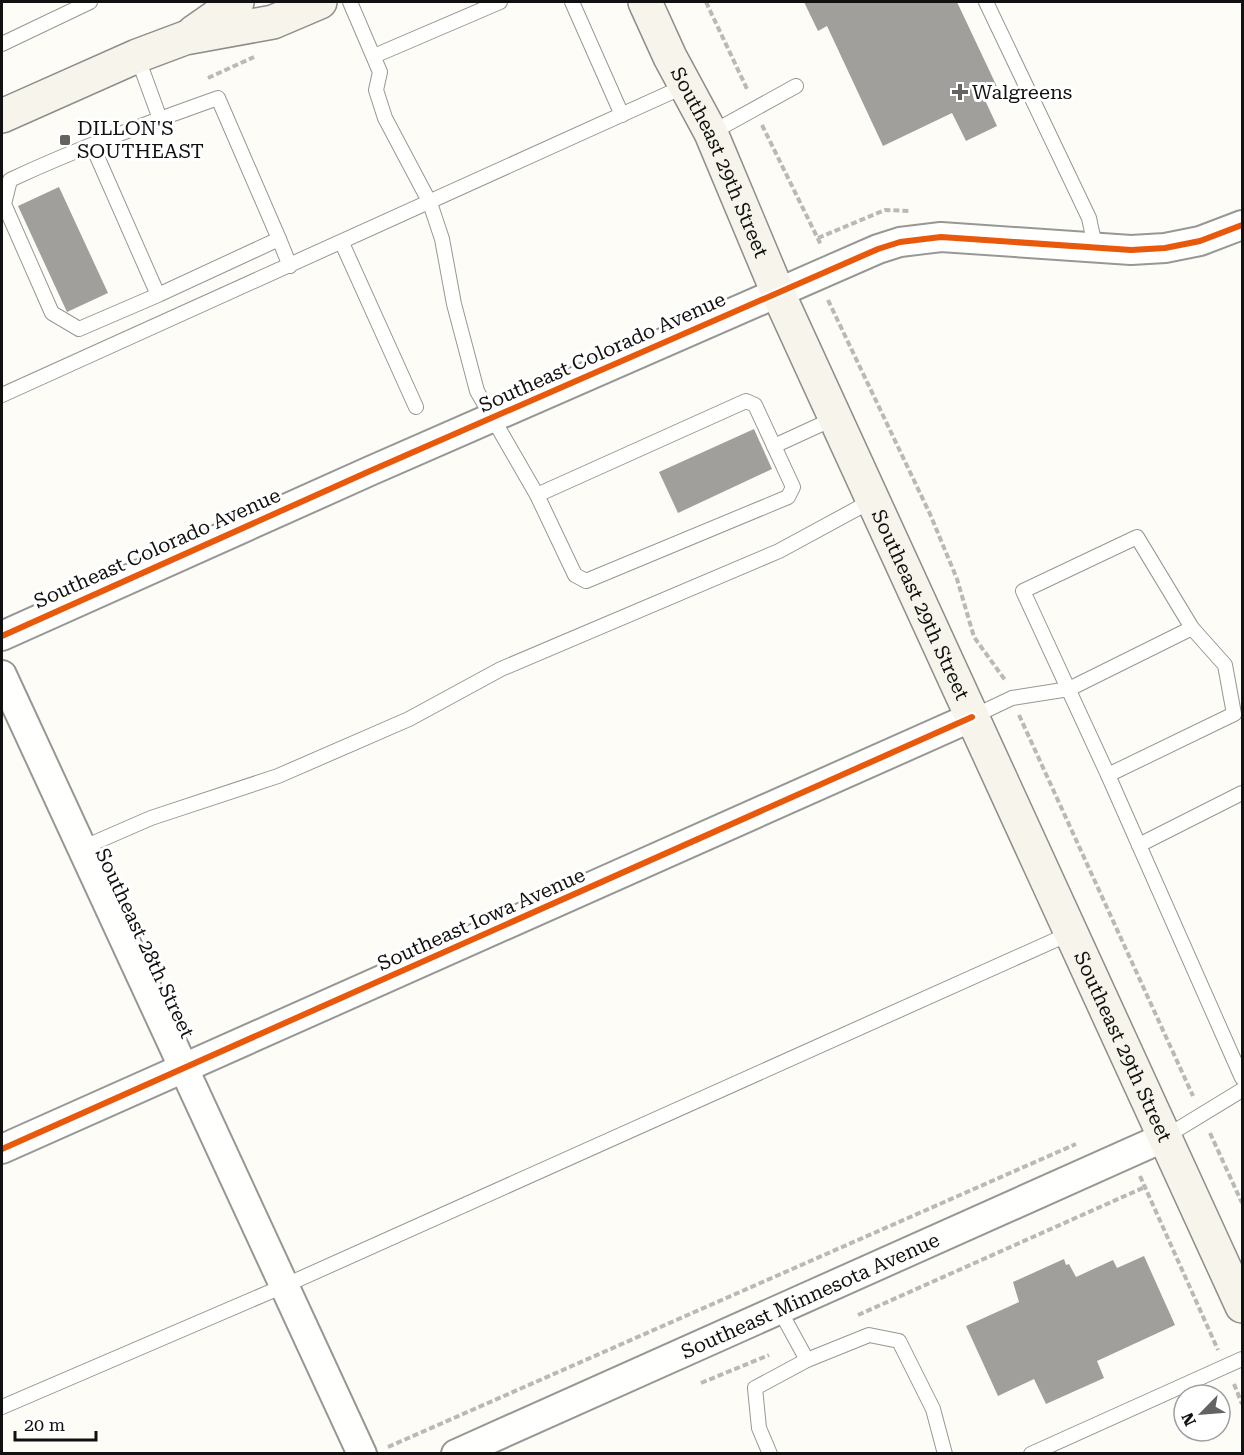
<svg xmlns="http://www.w3.org/2000/svg" width="1244" height="1455" font-family="'Roboto Serif',serif">
<style>
.building{fill:#a19f9c}
.lines{fill:none;stroke-linecap:round;stroke-linejoin:round}
.service-casing{stroke:#979795;stroke-width:16}
.minor-casing{stroke:#979795;stroke-width:32}
.secondary-casing{stroke:#8e8d8b;stroke-width:36}
.path{stroke:#b9b9b8;stroke-width:4;stroke-dasharray:6 3;stroke-linecap:butt}
.service{stroke:#fffffe;stroke-width:14}
.minor{stroke:#fffffe;stroke-width:28}
.secondary{stroke:#f6f4eb;stroke-width:33}
.cycleway-casing{stroke:#fff;stroke-width:10}
.cycleway{stroke:#e8590c;stroke-width:6}
.poi-dot{fill:#646362;stroke:#fff;stroke-width:2}
.labels{text-anchor:middle;stroke-width:6;stroke-linejoin:round;paint-order:stroke}
.poi-label{font-size:20px;fill:#111;stroke:#fff;text-anchor:start}
.street-label{font-size:20px;fill:#111;stroke:#fff}
</style>
<rect width="100%" height="100%" fill="#fdfcf7"/>
<!-- building -->
<g class="building">
<path d="M804 2H957L999 91 984 98 997 126 966 141 952 113 883 146 827 26 818 31Z"/>
<path d="M59 187 108 293 67 312 18 206Z"/>
<path d="M754 429 772 469 678 513 659 472Z"/>
<path d="M1144 1256 1175 1325 1097 1361 1104 1378 1046 1404 1034 1379 998 1396 966 1326 1019 1302 1013 1282 1064 1259 1066 1265 1069 1264 1076 1277 1113 1260 1117 1268Z"/>
</g>
<g class="lines">
<!-- service casing -->
<g class="service-casing">
<g id="service">
<path d="M350 2 380 72 376 90 385 118 430 203 442 239 454 304 477 391 537 495 575 575 586 581 788 497 793 487 755 405 746 401 537 495"/>
<path d="M572 2 622 115"/>
<path d="M986 2 1089 218 1095 246"/>
<path d="M2 44 90 2"/>
<path d="M137 56 160 119"/>
<path d="M374 56 500 2"/>
<path d="M711 133 796 86"/>
<path d="M92 145 158 295 279 239 218 98C148 123 78 148 10 180L4 204 52 313 79 329 158 295"/>
<path d="M279 239 290 266"/>
<path d="M342 243 416 407"/>
<path d="M2 395 685 86"/>
<path d="M774 446 835 418"/>
<path d="M1137 537 1192 628 1225 665 1234 714 1108 775 1023 591Z"/>
<path d="M972 717 1012 698 1069 689 1192 628"/>
<path d="M1108 775 1242 1078"/>
<path d="M1139 845 1242 793"/>
<path d="M82 848 151 818 278 776 409 719 501 669 779 551 873 500"/>
<path d="M1165 1137 1242 1090"/>
<path d="M779 1309 807 1360"/>
<path d="M2 1407 286 1285 1071 933"/>
<path d="M770 1454 759 1428 755 1388 807 1360 869 1335 899 1341 933 1409 945 1454"/>
<path d="M1031 1454 1242 1359"/>
</g>
</g>
<!-- minor casing -->
<g class="minor-casing">
<g id="minor">
<path d="M2 636 370 471 878 249 900 242 941 237 1131 250 1165 248 1200 241 1242 225"/>
<path d="M2 675 362 1454"/>
<path d="M2 1149 972 717"/>
<path id="s1" d="M456 1454 1165 1137"/>
</g>
</g>
<!-- secondary casing -->
<g class="secondary-casing">
<g id="secondary">
<path id="s2" d="M645 2 670 57 711 133 778 293 1242 1306"/>
<path d="M194 32 237 2"/>
<path d="M2 116 137 56 185 38 273 22 320 2"/>
</g>
</g>
<!-- path -->
<g class="path">
<path d="M706 2 748 91"/>
<path d="M208 78 254 57"/>
<path d="M762 125 821 245"/>
<path d="M818 238 885 210 910 211"/>
<path d="M828 300 930 514 957 579 974 637 1005 680"/>
<path d="M1019 715 1193 1096"/>
<path d="M1210 1133 1242 1203"/>
<path d="M1140 1176 1218 1350"/>
<path d="M858 1315 1145 1187"/>
<path d="M701 1383 769 1355"/>
<path d="M1234 1384 1242 1404"/>
<path d="M388 1447 1076 1144"/>
</g>
<!-- service -->
<use href="#service" class="service"/>
<!-- minor -->
<use href="#minor" class="minor"/>
<!-- secondary -->
<use href="#secondary" class="secondary"/>
<!-- cycleway casing -->
<g class="cycleway-casing">
<g id="cycleway">
<path d="M2 636 370 471 878 249 900 242 941 237 1131 250 1165 248 1200 241 1242 225"/>
<path d="M2 1149 972 717"/>
</g>
</g>
<!-- cycleway -->
<use href="#cycleway" class="cycleway"/>
</g>
<!-- markers -->
<g class="poi-dot">
<path d="M957 83h6v6h6v6h-6v6h-6v-6h-6v-6h6z"/>
<rect x="59" y="134" width="12" height="12" rx="3"/>
</g>
<g class="labels">
<!-- poi labels -->
<g class="poi-label">
<text x="972" y="99">Walgreens</text>
<text x="77" y="135">DILLON'S<tspan x="77" dy="23">SOUTHEAST</tspan></text>
</g>
<!-- street labels -->
<g class="street-label">
<text dy="7" stroke="none"><textPath href="#s2" startOffset="177">Southeast 29th Street</textPath></text>
<text transform="translate(602 352) rotate(-24)" y="7">Southeast Colorado Avenue</text>
<text transform="translate(157 548) rotate(-24)" y="7">Southeast Colorado Avenue</text>
<text dy="7" stroke="none"><textPath href="#s2" startOffset="663">Southeast 29th Street</textPath></text>
<text transform="translate(481 919) rotate(-24)" y="7">Southeast Iowa Avenue</text>
<text transform="translate(145 943) rotate(65)" y="7">Southeast 28th Street</text>
<text dy="7" stroke="none"><textPath href="#s2" startOffset="1149">Southeast 29th Street</textPath></text>
<text dy="7" stroke="none"><textPath href="#s1" startOffset="388">Southeast Minnesota Avenue</textPath></text>
</g>
</g>
<!-- border -->
<rect width="1244" height="1455" fill="none" stroke="#111111" stroke-width="6"/>
<!-- north arrow -->
<g transform="translate(1202 1413) rotate(245)"><circle r="28" fill="#ffffff" stroke="#a0a0a0" stroke-width="1.5"/>
<path d="M0-4.5L10 22L0 15L-10 22Z" fill="#646362"/>
<text y="-9" font-size="16" font-weight="bold" text-anchor="middle" fill="#111111">N</text>
</g>
<!-- scale -->
<path d="M15 1431v9h81v-9" fill="none" stroke="#111111" stroke-width="3"/>
<text x="24" y="1431" font-size="18" fill="#111111" stroke="#ffffff" stroke-width="4.5" paint-order="stroke">20 m</text>
</svg>
